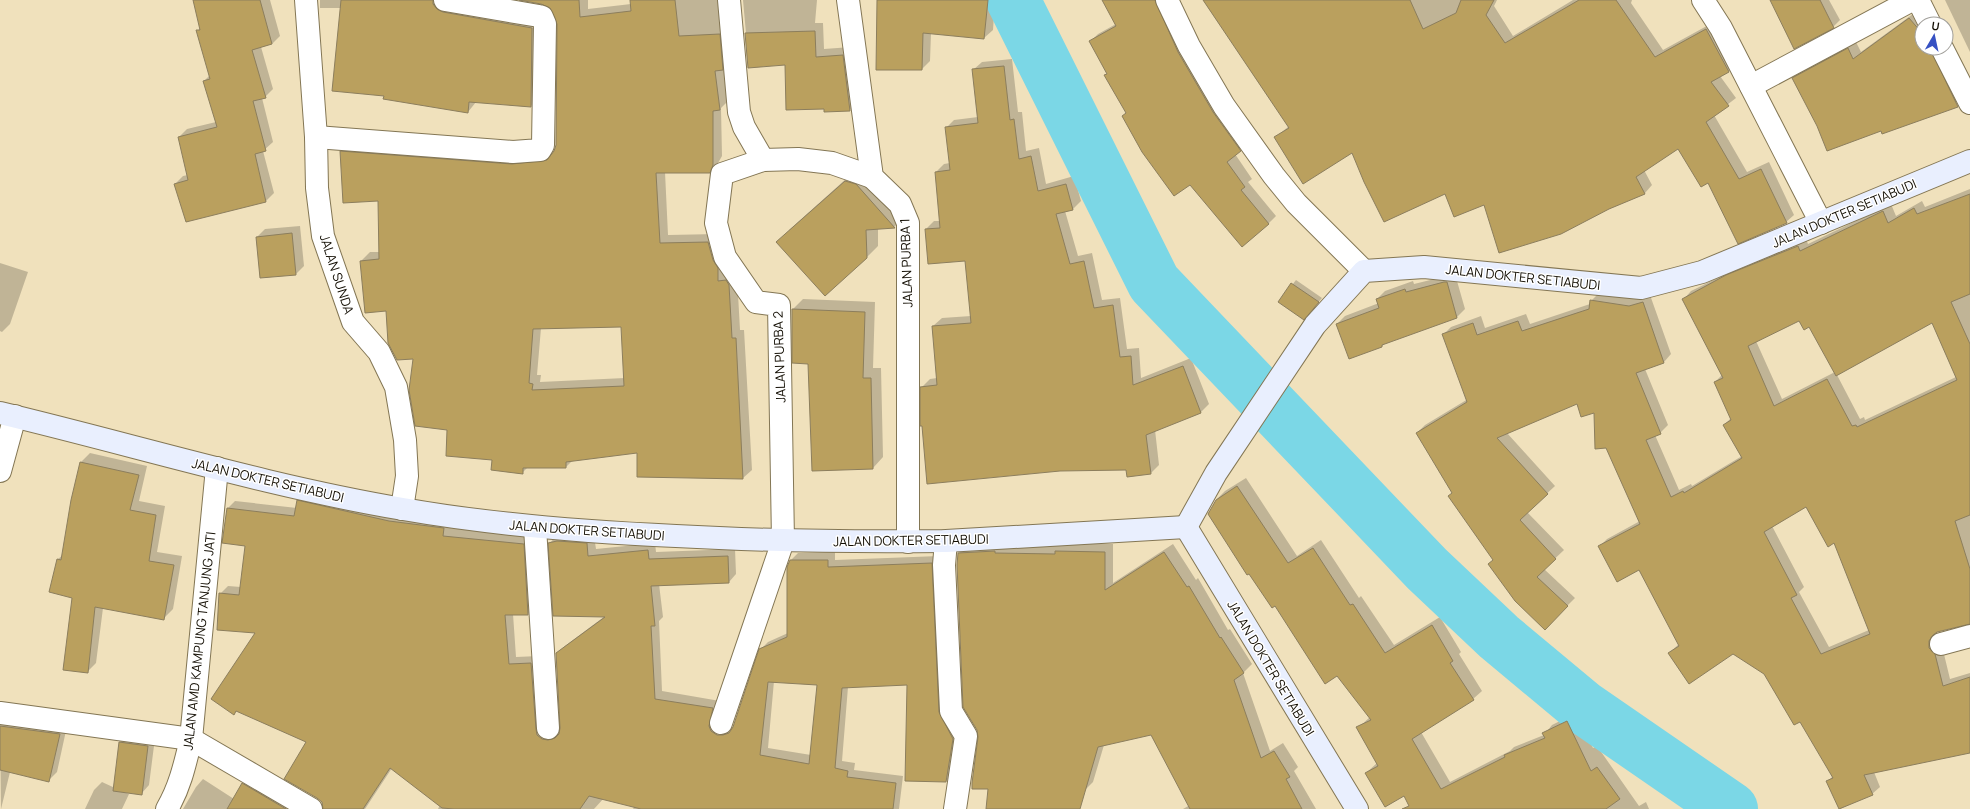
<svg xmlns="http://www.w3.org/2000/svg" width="1970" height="809" font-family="Manrope,sans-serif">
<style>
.shadow{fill:#0003;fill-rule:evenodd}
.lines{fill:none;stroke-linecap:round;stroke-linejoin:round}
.river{stroke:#7bd7e6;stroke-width:54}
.building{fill:#baa05e;stroke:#8c7e5d;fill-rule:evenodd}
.street-casing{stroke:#837654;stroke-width:24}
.secondary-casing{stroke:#837654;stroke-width:24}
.street{stroke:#fff;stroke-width:22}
.secondary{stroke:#e9effe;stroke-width:22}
.labels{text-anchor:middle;stroke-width:3;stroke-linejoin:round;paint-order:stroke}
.street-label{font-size:13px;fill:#130e03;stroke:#fff}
</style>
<rect width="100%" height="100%" fill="#f0e1bc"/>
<!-- shadow -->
<g class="shadow">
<path d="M194 0H270L280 36 272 44 261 47 273 89 265 97 262 98 273 142 263 151 274 193 266 201 186 221 175 184 183 176 188 175 179 137 187 129 216 122 204 81 210 75 198 31 200 28Z"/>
<path d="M320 0H445L541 19 539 97 531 106 476 102 468 112 385 95 341 8H320Z"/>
<path d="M525 0H588V9L631 4V0H725L728 101 721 108 722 156 718 163 709 172H665L668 235 717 234 737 276 740 330H744L752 470 743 478 638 476V452L573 460 566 467H528L522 473 493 459 448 429 414 358 361 261 370 252H380L379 200 341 152 350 143 523 156 554 153 556 145 558 24 551 7 543 3ZM622 326 625 378 540 382 541 375H537L541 328Z"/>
<path d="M743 0H817L815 23H823L824 49 851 47 858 101 850 110 825 111V108L786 64 749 67Z"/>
<path d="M878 0H995L993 30 984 38 931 33 930 61 922 69Z"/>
<path d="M1108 0H1164L1248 142 1235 154 1252 179 1248 182 1276 216 1268 224 1190 184 1123 116 1127 112 1105 76 1108 73 1090 42 1098 34 1116 24Z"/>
<path d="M1204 0H1497L1494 6 1513 36 1573 0H1632L1631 3 1663 50 1714 22 1737 63 1729 71 1720 76 1736 98 1714 115 1747 172 1769 162 1794 215 1786 222 1709 181 1678 147 1644 170 1652 185 1645 193 1609 209 1485 203 1446 193 1352 151 1276 137 1289 126Z"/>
<path d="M1771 0H1829L1840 20 1833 27Z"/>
<path d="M1945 0H1970V52Z"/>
<path d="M1917 11 1922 24V48H1939L1957 101 1949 109 1882 130 1818 126 1793 78 1801 71 1856 42 1861 52Z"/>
<path d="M1012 59 1018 112H1022L1026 151 1039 148 1046 184 1074 176 1081 201 1073 209 1065 211 1078 256 1092 253 1102 300 1120 298 1127 349 1139 348 1141 378 1191 358 1209 404 1201 412 1155 430 1159 465 1151 473 1128 476 1127 469 922 387 930 379 937 378 933 326 942 318 971 316 966 260 926 229 934 221H940L936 172 944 164 950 163 946 128 954 120 978 117 973 70 982 62Z"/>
<path d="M857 169 906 216 894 227 878 229V246L866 258 789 230Z"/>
<path d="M1970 189V622L1937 631 1936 639 1942 646 1950 679 1970 673V752L1874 772 1880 787 1872 794 1840 809 1828 781 1833 776 1800 720 1765 673 1733 653H1669L1679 644 1639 569 1600 546 1607 539 1640 521 1594 412 1577 403 1507 433 1555 486 1527 512 1564 550 1544 569 1575 598 1553 620 1494 560 1417 433 1425 425 1468 399 1443 335 1451 327 1481 316 1485 328 1526 314 1530 324 1590 304 1591 301 1599 293 1650 295 1671 354 1664 362 1645 369 1668 425 1660 433 1655 435 1679 490 1691 484 1692 486 1742 456 1724 425 1731 418 1715 382 1723 374 1684 299 1691 291 1736 269 1806 239 1808 244 1891 204 1896 216 1922 201 1925 207ZM1799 319 1810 326 1835 372 1782 399 1756 341ZM1932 322 1956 377 1865 420 1864 417 1860 419 1837 375ZM1806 506 1834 542 1869 630 1829 647 1799 592 1804 587 1772 526Z"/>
<path d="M300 226 304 266 296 274 260 277 257 237 265 229Z"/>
<path d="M0 263 28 272 10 324 2 332 0 331Z"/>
<path d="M1455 274 1465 309 1457 317 1385 343 1382 346 1337 324 1345 316 1379 303 1377 299 1385 291 1413 281 1414 284Z"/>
<path d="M1296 280 1322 298 1307 315 1279 302Z"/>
<path d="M803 299 875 302 873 368H881L883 457 873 468 809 364 793 309Z"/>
<path d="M90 453 147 466 139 501 165 506 157 552 182 556 173 609 164 618 103 608 96 663 87 672 73 597 58 559 63 555 81 462Z"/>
<path d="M1246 478 1297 556 1321 540 1359 598 1361 596 1394 645 1440 617 1461 652 1459 654 1482 691 1473 699 1421 732 1450 782 1510 751 1514 747 1544 735 1552 725 1576 713 1593 748 1597 746 1639 806 1646 802 1649 809H1412L1404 794 1366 773 1377 763 1358 728 1370 717 1216 500 1225 491Z"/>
<path d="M305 493 451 521 450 528 531 537 535 606 528 614H513L516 657 539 656 557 733 560 732 557 653 565 646 605 616 550 543 557 535 594 536 596 549 655 543 656 552 735 549 736 574 729 582 659 584 663 617 659 621 662 691 720 701 724 727 731 728 734 727 760 650 768 642 788 633 791 560 798 553 835 552V560L939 556 960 731 954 773 946 781 908 684 848 687 842 761 855 763 854 770 903 776 899 809H633L668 751 655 742 594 809H438L440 805 392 768 365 809H324L307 742 237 710 234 714 257 633 220 594 228 586 241 587 246 545 228 508 235 501 297 508V501ZM774 681 818 684 811 755 768 748Z"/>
<path d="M1065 543 1113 544V583L1173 544 1196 580 1198 578 1228 630 1230 629 1252 664 1243 673 1270 751 1283 743 1298 767 1294 771 1316 809H1183L1190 805 1151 734 1104 745 1093 782 1085 790 1075 809H987L989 788 979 737 959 553 967 545 1061 546Z"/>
<path d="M0 713 67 726 57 772 49 780 10 772 1 809Z"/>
<path d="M128 734 155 738 149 785 141 794 124 792 129 794 122 809H85L94 790 102 782 115 788 120 742Z"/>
<path d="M251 776 307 809H183L196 787 203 779 234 799 243 784Z"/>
</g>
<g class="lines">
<!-- river -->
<path class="river" d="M1013 0 1154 283 1427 569 1499 637 1583 707 1731 809"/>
</g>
<!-- building -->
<g class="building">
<path d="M193 0H260L272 44 252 50 266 98 253 101 266 151 255 154 266 202 186 222 174 184 188 180 178 137 217 127 203 81 210 79 196 30H200Z"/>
<path d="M341 0H433V4L437 9 443 12 532 28 531 107 469 102 468 113 383 99 384 96 332 91Z"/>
<path d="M519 0H579L580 17 631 11 630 0H675L679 36 720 34 723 70 715 71 720 110 713 111V165L710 173H656L660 243 708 242 713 260 718 268V281L726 280 729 285 732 338H736L743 479 637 477V453L566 462V468H523V474L491 470 492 460 446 456 447 430 415 426 409 390 413 359 397 360 388 343 386 311 365 313 360 261 379 259 378 201 343 203 340 151 512 164 547 160 554 151 556 145 557 24 550 8 541 4ZM621 327 624 386 532 390 533 384 529 383 533 329Z"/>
<path d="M877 0H988L984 39 923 33 922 70H876Z"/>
<path d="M1102 0H1155L1178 52 1213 112 1241 151 1227 162 1245 187 1241 190 1269 224 1242 247 1190 185 1174 196 1142 152 1122 116 1126 113 1104 75 1107 74 1089 41 1116 26Z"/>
<path d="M1203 0H1410L1423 29 1456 13 1461 0H1494L1486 15 1505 43 1579 0H1616L1655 57 1706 29 1729 72 1711 82 1729 106 1706 122 1739 179 1761 169 1787 223 1738 244 1708 183 1701 187 1678 149 1636 177 1645 194 1609 209 1561 234 1499 253 1484 205 1454 217 1445 194 1384 222 1364 182 1352 153 1303 184 1274 137 1289 128Z"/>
<path d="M1770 0H1820L1834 28 1794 49Z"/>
<path d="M1909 18 1922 33V48H1930L1958 107 1882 134 1881 131 1827 151 1817 126 1792 78 1848 48 1853 59Z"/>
<path d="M815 31 816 57 843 55 850 111 824 112V109L786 110 785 65 748 68 745 33Z"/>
<path d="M1004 66 1010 120 1014 119 1019 159 1031 156 1038 191 1066 184 1073 210 1056 214 1070 264 1084 261 1094 308 1113 305 1120 357 1131 356 1133 385 1183 366 1201 413 1146 435 1151 474 1127 477 1126 470 1060 471 927 484 922 426H920V387L937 385 932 326 971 323 965 261 928 264 925 229 940 228 935 172 950 170 945 127 978 123 972 69Z"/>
<path d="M845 181 856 184 895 228 866 230 867 258 825 296 776 242Z"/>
<path d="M1970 194V294L1951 302 1970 344V515L1955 521 1970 569V624L1937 632 1932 636 1929 641V648L1935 654 1943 686 1970 677V753L1864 775 1873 795 1839 809 1826 781 1833 778 1800 722 1794 725 1764 674 1733 654 1689 684 1668 653 1679 646 1639 570 1617 582 1598 546 1640 524 1606 448 1595 449 1594 413 1581 417 1577 404 1497 438 1548 494 1520 520 1556 559 1537 577 1568 606 1545 630 1515 601 1488 564 1493 560 1448 496 1452 493 1416 433 1467 402 1442 334 1473 323 1477 335 1518 321 1522 331 1589 309 1590 300 1629 306 1643 302 1664 363 1636 373 1661 434 1646 440 1671 497 1683 491 1684 493 1742 458 1723 425 1731 420 1714 382 1723 378 1682 299 1726 275 1798 246 1800 251 1883 211 1888 223 1914 208 1917 214ZM1799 321 1804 330 1809 327 1836 376 1932 323 1957 380 1857 427 1856 425 1852 426 1827 379 1774 406 1748 346ZM1806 507 1828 547 1834 543 1870 634 1821 654 1791 598 1797 595 1764 532Z"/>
<path d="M292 233 296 275 260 278 256 237Z"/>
<path d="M1444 282H1447L1457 318 1382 345V347L1349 359 1336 324 1379 308 1376 299 1405 289 1406 292Z"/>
<path d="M1291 283 1319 302 1304 320 1278 302Z"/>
<path d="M792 309 865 312 863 378H871L873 469 812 471 808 364 792 363Z"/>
<path d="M80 462 139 475 130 510 156 515 149 561 174 565 164 620 95 607 88 673 63 670 72 598 49 592 57 559 61 560 71 500Z"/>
<path d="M1237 486 1288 563 1313 548 1350 605 1353 604 1385 653 1432 625 1453 661 1450 663 1474 700 1412 739 1441 789 1505 757 1504 755 1545 738 1542 733 1567 721 1591 771 1597 767 1620 799 1606 809H1402L1409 806 1404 796 1385 807 1365 773 1378 766 1356 727 1371 720 1337 676 1325 684 1275 606 1272 608 1249 574 1247 575 1208 514 1216 500Z"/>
<path d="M297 500 389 521 444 528 443 536 524 544 528 615H505L509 664 531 663 536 729 537 735 542 739 548 740 555 738 559 734 560 728 556 653 605 617 553 616 548 543 557 541 587 543 588 556 648 550 649 559 728 556 729 583 651 586 655 626H651L655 699 713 708 709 726 711 731 717 735H723L729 733 733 727 759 649 787 637V567L790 560H828V567L932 563 939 712 953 739 946 782 905 781 907 685 842 688 835 768 848 771 847 777 896 783 893 809H641L589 796 580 809H454L442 808 390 768 363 809H323L322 802 317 798 284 779 306 742 236 711 234 715 211 699 255 633 217 630 219 593 239 595 245 546 222 543 227 508 294 516ZM768 682 817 685 809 764 760 755Z"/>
<path d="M995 551V553L1055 554V551L1105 552V590L1164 552 1187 587 1189 586 1220 638 1221 637 1244 673 1234 680 1261 758 1274 751 1290 777 1286 779 1302 809H1190L1151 735 1098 747 1080 809H986L988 789H972V783L978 737 977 730 963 707 957 565 958 553Z"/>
<path d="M0 726 60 734 49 782 0 770Z"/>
<path d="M119 742 148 746 142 795 113 791Z"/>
<path d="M242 783 286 809H227Z"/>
</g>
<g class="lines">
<!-- street casing -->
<g class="street-casing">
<g id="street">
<path d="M306 0 316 137 317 188 323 236 353 322 379 352 396 387 405 440 407 476 402 509"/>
<path d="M729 0 739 112 744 127 763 160"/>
<path d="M848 0 872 177 900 204 908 223V542"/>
<path d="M1167 0 1189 46 1224 106 1274 176 1296 203 1364 271"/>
<path d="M1703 0 1721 28 1821 223"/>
<path d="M1918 0 1930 24"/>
<path d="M1942 48 1970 103"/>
<path d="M1751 86 1912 0"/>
<path d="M316 137 513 152 540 150 543 145 545 24 542 17 539 16 445 0"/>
<path d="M0 471 15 416"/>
<path d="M535 528 548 728"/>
<path d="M946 541 944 565 951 711 966 736 955 809"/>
<path d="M1941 644 1970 636"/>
<path d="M0 713 191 739 311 809"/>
<path d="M721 723 783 541 779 305 756 302 725 257 716 223 722 174 763 160 798 159 832 163 872 177"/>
<path d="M167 809C180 787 185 764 191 739L217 468"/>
</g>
</g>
<!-- secondary casing -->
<g class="secondary-casing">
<g id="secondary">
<path d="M0 413C134 445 267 486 403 509 494 525 585 532 676 536 766 541 856 542 946 541L1186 527"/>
<path d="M1186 527 1216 473 1315 325 1364 271 1424 267 1641 288 1702 272 1970 161"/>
<path d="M1186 527 1357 809"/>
</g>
</g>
<!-- street -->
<use href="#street" class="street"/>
<!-- secondary -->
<use href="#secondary" class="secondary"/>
</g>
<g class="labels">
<!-- street labels -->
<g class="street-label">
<text transform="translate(1844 213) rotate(-23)" y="5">JALAN DOKTER SETIABUDI</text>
<text transform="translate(906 263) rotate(-92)" y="5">JALAN PURBA 1</text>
<text transform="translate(337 274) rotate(72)" y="5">JALAN SUNDA</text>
<text transform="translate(1523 277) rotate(6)" y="5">JALAN DOKTER SETIABUDI</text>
<text transform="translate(779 357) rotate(-92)" y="5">JALAN PURBA 2</text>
<text transform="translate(268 480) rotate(13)" y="5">JALAN DOKTER SETIABUDI</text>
<text transform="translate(587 530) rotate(4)" y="5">JALAN DOKTER SETIABUDI</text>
<text transform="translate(911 540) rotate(-1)" y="5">JALAN DOKTER SETIABUDI</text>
<text transform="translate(199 641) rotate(-84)" y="5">JALAN AMD KAMPUNG TANJUNG JATI</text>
<text transform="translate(1271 668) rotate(59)" y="5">JALAN DOKTER SETIABUDI</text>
</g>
</g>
<!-- north arrow -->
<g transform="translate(1934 36) rotate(9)"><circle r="19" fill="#ffffff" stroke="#a19f9a"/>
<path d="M0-3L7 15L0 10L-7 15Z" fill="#3651c3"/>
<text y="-6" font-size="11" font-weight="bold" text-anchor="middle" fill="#130e03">U</text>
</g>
</svg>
